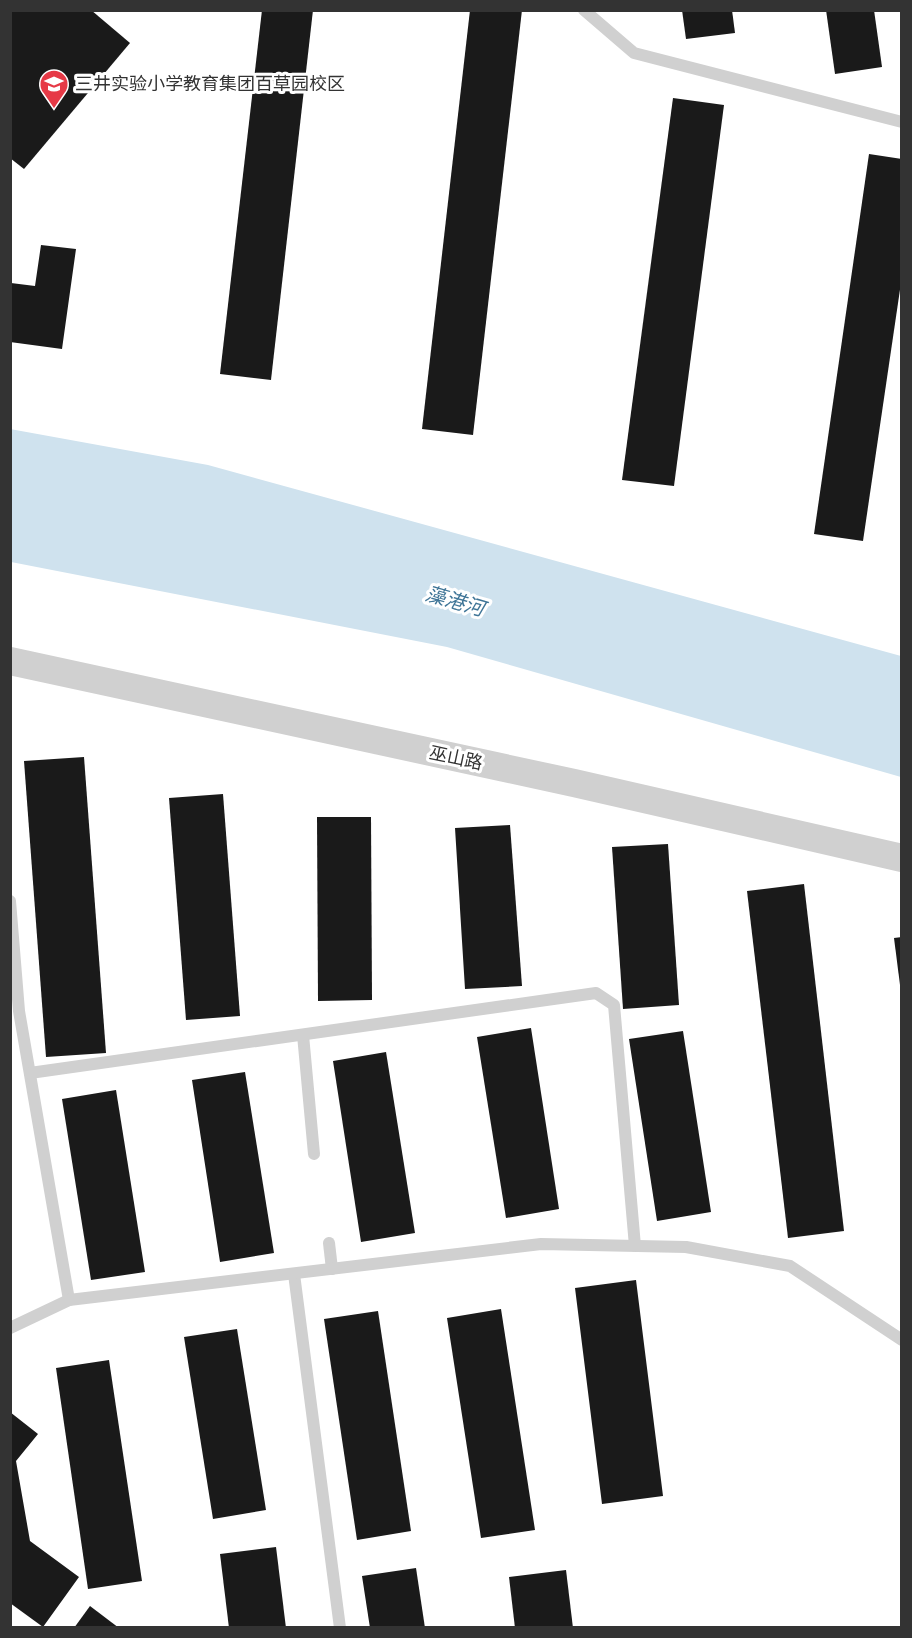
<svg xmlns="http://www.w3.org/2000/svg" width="912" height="1638" font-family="Rubik,'Noto Sans SC',sans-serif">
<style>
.water{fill:#cfe2ee}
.building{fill:#1a1a1a}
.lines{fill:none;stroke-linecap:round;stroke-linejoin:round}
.service{stroke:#d0d0d0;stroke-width:12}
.tertiary{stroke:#d0d0d0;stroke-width:28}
.labels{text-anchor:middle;stroke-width:6;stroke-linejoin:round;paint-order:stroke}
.poi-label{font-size:18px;fill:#333;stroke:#fff;text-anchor:start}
.street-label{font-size:18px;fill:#333;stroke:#fff}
.water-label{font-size:20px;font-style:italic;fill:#3f7597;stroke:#fff}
</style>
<rect width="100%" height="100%" fill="#fff"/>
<!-- water -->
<path class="water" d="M10 429 208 465 901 656V777L447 647 11 562Z"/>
<!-- building -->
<g class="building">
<path d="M10 10H91L130 43 24 169 10 158Z"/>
<path d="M262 10H313L271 380 220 374Z"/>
<path d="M470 10H522L473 435 422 429Z"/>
<path d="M682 10H732L735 33 686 39Z"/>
<path d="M826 10H874L882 67 835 74Z"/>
<path d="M673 98 724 105 674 486 622 480Z"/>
<path d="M869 154 902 159V276L863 541 814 534Z"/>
<path d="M41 245 76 249 62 349 10 342 11 283 35 286Z"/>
<path d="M84 757 106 1053 46 1057 24 761Z"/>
<path d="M223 794 240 1016 186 1020 169 798Z"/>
<path d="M317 817H371L372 1000 318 1001Z"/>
<path d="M510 825 522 986 465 989 455 828Z"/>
<path d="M668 844 679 1005 623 1009 612 847Z"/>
<path d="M804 884 844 1231 788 1238 747 891Z"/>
<path d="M902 937V984L900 985 894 938Z"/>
<path d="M531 1028 559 1209 506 1218 477 1037Z"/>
<path d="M683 1031 711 1212 657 1221 629 1039Z"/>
<path d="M386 1052 415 1233 361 1242 333 1061Z"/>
<path d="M245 1072 274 1253 220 1262 192 1080Z"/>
<path d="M116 1090 145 1272 91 1280 62 1099Z"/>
<path d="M636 1280 663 1496 602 1504 575 1288Z"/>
<path d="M501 1309 535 1530 481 1538 447 1318Z"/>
<path d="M378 1311 411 1531 357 1540 324 1319Z"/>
<path d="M237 1329 266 1510 213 1519 184 1337Z"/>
<path d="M109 1360 142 1581 88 1589 56 1368Z"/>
<path d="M10 1412 38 1434 16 1461 30 1541 79 1577 43 1627 10 1603Z"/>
<path d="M276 1547 286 1628H229L220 1554Z"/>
<path d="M416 1568 425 1628H370L362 1576Z"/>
<path d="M566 1570 573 1628H515L509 1577Z"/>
<path d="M90 1606 119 1628H74Z"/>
</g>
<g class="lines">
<!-- service -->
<g class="service">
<path d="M584 10 634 53 902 122"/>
<path d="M10 901 19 1011 69 1300"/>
<path d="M303 1035 314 1154"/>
<path d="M30 1073 596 993 614 1005 635 1246"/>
<path d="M329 1243 332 1269"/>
<path d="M294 1274 340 1628"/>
<path d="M10 1328 69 1300 541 1244 686 1247 790 1266 902 1340"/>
</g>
<!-- tertiary -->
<path class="tertiary" d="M10 661 574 783 902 858"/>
</g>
<!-- icons -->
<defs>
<g id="school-pin" transform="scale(1.5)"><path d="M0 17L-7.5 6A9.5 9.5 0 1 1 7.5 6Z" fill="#e63946" stroke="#fff"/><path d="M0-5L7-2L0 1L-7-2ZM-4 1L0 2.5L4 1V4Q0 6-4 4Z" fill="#fff"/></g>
</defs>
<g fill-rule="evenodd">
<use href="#school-pin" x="54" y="84"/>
</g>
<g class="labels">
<!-- poi labels -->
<g class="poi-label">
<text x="75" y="90">三井实验小学教育集团百草园校区</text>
</g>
<!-- street labels -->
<g class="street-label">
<text transform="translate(456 758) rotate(12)" y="6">巫山路</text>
</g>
<!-- water labels -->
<g class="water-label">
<text transform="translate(455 601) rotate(16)" y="7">藻港河</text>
</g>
</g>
<!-- border -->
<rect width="912" height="1638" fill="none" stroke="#333333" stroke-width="24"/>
</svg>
